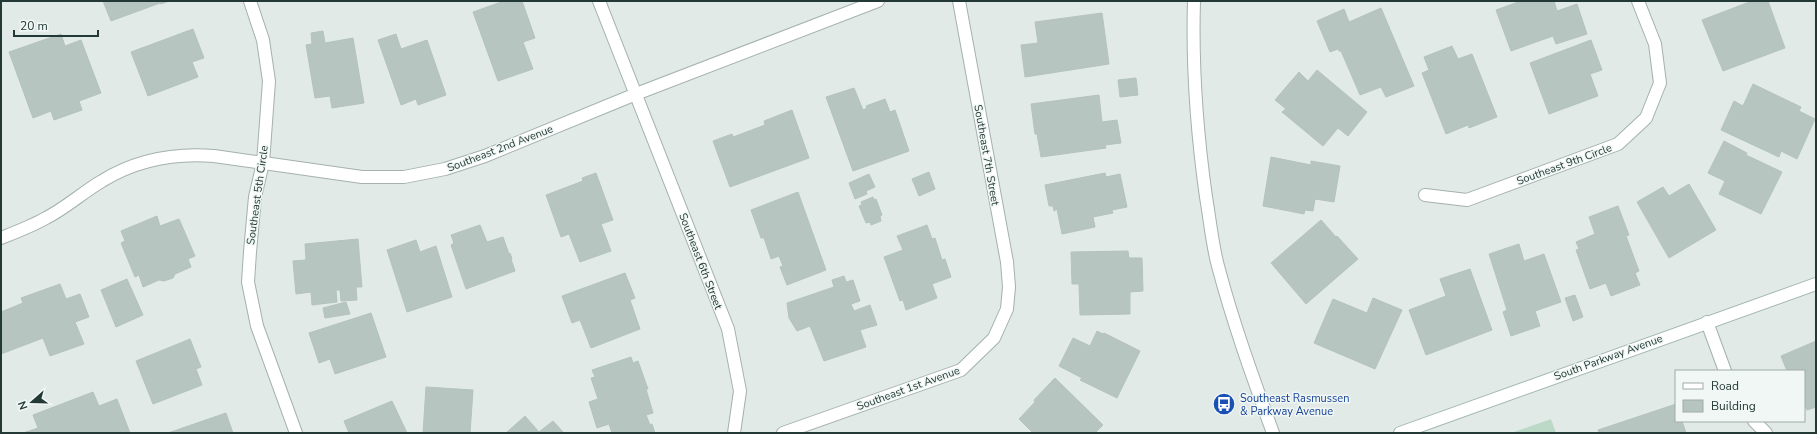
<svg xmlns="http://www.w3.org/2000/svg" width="1817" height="434" font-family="'Nunito Sans',sans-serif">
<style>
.green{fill:#bcd9c7}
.building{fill:#b7c5c0;stroke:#b4c3be}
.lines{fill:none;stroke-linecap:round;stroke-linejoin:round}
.minor-casing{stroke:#a4b1ae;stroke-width:14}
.tertiary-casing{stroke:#a4b1ae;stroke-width:14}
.secondary-casing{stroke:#a1b5b0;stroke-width:14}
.minor{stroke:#fff;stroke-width:12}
.tertiary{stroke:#fff;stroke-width:12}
.secondary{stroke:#fff;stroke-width:12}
.labels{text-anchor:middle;stroke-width:3;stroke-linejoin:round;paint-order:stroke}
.street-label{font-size:11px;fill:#233935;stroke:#f1f7f5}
.transit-label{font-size:11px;fill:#164399;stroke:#f1f7f5;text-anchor:start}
</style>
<rect width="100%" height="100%" fill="#e1eae7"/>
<!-- green -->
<path class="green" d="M1551 419 1556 433H1511Z"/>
<!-- building -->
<g class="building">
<path d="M103 1H169L161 4 160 3 111 21Z"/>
<path d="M504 1H522L535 38 523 42 533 69 498 81 473 12Z"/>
<path d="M1521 1H1554L1557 11 1577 4 1587 34 1556 44 1553 36 1511 51 1496 10Z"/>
<path d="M1752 1H1768L1785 48 1723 71 1702 20Z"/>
<path d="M1381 8 1414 86 1386 97 1381 87 1360 95 1341 51H1339L1338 49 1330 52 1317 21 1344 9 1349 22Z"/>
<path d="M1102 13 1109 64 1025 77 1021 45 1038 43 1035 22Z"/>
<path d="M193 29 204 58 192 62 198 77 148 96 131 52Z"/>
<path d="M323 31 325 43 353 38 364 103 332 108 330 96 315 98 306 45 312 44 311 33Z"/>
<path d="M61 34 65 46 81 40 101 93 79 101 82 110 54 120 51 111 33 118 9 52Z"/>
<path d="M396 34 401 49 427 40 446 95 418 105 416 99 401 105 378 40Z"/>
<path d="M1591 40 1602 70 1590 74 1598 96 1549 114 1530 63Z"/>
<path d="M1452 46 1458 59 1472 54 1497 117 1469 128 1468 125 1446 134 1422 73 1429 70 1424 57Z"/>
<path d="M1317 70 1367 112 1348 136 1338 128 1323 146 1282 112 1286 109 1275 100 1299 72 1308 81Z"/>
<path d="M1136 78 1138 95 1120 97 1118 80Z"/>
<path d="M1753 84 1801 107 1799 111 1815 119 1797 159 1781 151 1779 157 1721 130 1734 101 1743 106Z"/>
<path d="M854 88 863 110 867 108 866 106 885 99 890 112 895 110 909 151 853 171 826 97Z"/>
<path d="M1099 95 1102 122 1117 120 1121 143 1105 145 1106 148 1041 157 1037 134H1035L1031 104Z"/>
<path d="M792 110 809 158 730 187 713 141 732 134 733 137 765 125 764 121Z"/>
<path d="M1724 141 1747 153 1746 155 1782 172 1761 214 1719 194 1725 181 1708 173Z"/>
<path d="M1271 157 1311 165V161L1340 166 1334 202 1315 199 1313 211 1305 210 1304 214 1263 206Z"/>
<path d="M929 172 935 189 919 196 912 179Z"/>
<path d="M596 173 613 220 601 224 611 251 580 262 569 234 561 237 546 195 583 181 582 178Z"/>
<path d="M1105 173 1106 177 1120 174 1127 207 1112 210 1113 213 1093 217 1095 227 1062 234 1057 209 1054 211 1053 206H1049L1045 185Z"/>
<path d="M869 174 875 187 866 191 867 194 855 199 849 183Z"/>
<path d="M1689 184 1716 230 1669 258 1637 202 1663 187 1669 196Z"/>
<path d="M798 192 826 270 787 285 780 267 783 266 779 256 771 259 764 238H761L751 210Z"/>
<path d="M873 197 874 200 876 199 882 215 880 216 881 221 871 225 870 222 866 223 859 206 862 205 861 202Z"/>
<path d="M1618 206 1629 235 1626 236 1639 271 1635 273 1640 285 1611 296 1606 283 1590 289 1576 250 1579 249 1576 242 1595 234 1589 217Z"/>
<path d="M157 216 160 226 179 219 195 256 188 259 191 267 175 274 173 278 164 281 159 280 143 287 139 275 135 277 121 243 125 241 121 231Z"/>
<path d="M1321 220 1336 237 1337 236 1358 259 1306 304 1271 263Z"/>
<path d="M480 225 487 242 503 237 509 254 510 253 512 259H511L515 271 466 289 451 245 454 243 451 235Z"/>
<path d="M927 225 932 239 935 238 942 260 945 259 951 277 932 284 937 298 906 310 903 300 900 301 884 257 903 250 897 236Z"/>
<path d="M358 239 362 287H356L357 300 341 301 340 290H336L337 302 312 305 311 292 296 294 293 261 306 260 305 244Z"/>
<path d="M416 240 420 252 436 246 452 297 407 312 387 250Z"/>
<path d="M1519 244 1524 261 1544 254 1561 302 1535 311 1540 326 1511 336 1503 312 1507 310 1489 254Z"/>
<path d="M1128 251 1129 258H1142L1143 291 1130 292V314L1080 315 1079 284H1072L1071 252Z"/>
<path d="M1470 269 1492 330 1426 355 1409 310 1446 296 1440 279Z"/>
<path d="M625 273 635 298 630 300 640 329 591 348 580 320 572 323 562 296Z"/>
<path d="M844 276 846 282 853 280 860 301 851 304 854 311 870 305 877 325 860 330 866 347 824 361 810 326 797 331 789 318 787 303 834 287 832 280Z"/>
<path d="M127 279 143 315 116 327 101 290Z"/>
<path d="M60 284 66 299 80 294 89 317 75 322 84 344 50 356 43 338 1 354V312L23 303 21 298Z"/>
<path d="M1575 295 1583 317 1573 321 1565 298Z"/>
<path d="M1373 298 1402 310 1375 369 1314 343 1333 299 1367 313Z"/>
<path d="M346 302 350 314 325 318 323 308Z"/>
<path d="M371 313 386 357 335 374 330 359 319 363 309 333Z"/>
<path d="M1097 331 1103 334 1104 333 1140 351 1117 398 1080 380 1082 378 1059 366 1073 338 1090 346Z"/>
<path d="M190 339 201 367 196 369 202 385 153 404 136 361Z"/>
<path d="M1816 341V407L1807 410 1804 404V371L1792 370 1787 371 1781 356Z"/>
<path d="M631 357 633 363 638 361 648 389H646L653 413 646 415 650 425 652 424 655 433H612L609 424 597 428 589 402 598 399 591 378 595 377 592 370Z"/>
<path d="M1055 378 1103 425 1095 433H1033L1019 419 1035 402 1034 400Z"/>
<path d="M426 387 473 390 470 433H423Z"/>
<path d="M93 392 99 406 117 399 130 433H23L38 428 33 415Z"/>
<path d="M392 401 407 433H349L344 421Z"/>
<path d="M1676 404V421H1682L1686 433H1599L1598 430Z"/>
<path d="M226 413 233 433H168Z"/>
<path d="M525 416 539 432 553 421 564 433H506Z"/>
</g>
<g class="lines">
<!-- minor casing -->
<g class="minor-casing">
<g id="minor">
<path d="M250 1 263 40 269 81 263 163 255 197 250 252 248 282 257 326 296 433"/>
<path d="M599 1 728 329 740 391 734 433"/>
<path d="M1425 195 1467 200 1618 144 1646 118 1660 83 1655 44 1638 1"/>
<path d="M1 238C16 232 32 226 46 218 66 208 83 192 102 181 136 160 175 153 214 156L362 177H404L445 169 485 156 636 94 878 1"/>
<path d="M1707 322 1725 371"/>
<path d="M1754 421 1766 433"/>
<path d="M783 433 961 370 994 338 1007 309 1009 287 1007 262 959 1"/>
</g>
</g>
<!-- tertiary casing -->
<g class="tertiary-casing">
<path id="tertiary" d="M1194 1C1192 66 1197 133 1206 197 1210 220 1212 244 1218 266 1233 323 1253 378 1273 433"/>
</g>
<!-- secondary casing -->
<g class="secondary-casing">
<path id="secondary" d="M1400 433 1816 284"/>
</g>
<!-- minor -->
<use href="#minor" class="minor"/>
<!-- tertiary -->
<use href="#tertiary" class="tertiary"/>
<!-- secondary -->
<use href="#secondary" class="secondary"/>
</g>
<!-- icons -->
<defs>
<g id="bus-disc" transform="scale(1.15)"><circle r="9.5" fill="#1a4fb4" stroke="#f1f7f5"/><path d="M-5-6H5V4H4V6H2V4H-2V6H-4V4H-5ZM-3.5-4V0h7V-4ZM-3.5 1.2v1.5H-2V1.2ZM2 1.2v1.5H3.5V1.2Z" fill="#fff"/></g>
</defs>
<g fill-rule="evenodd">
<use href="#bus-disc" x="1224" y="404"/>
</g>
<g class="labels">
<!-- street labels -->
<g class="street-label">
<text transform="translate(500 148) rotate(-21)" y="4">Southeast 2nd Avenue</text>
<text transform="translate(987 155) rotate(80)" y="4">Southeast 7th Street</text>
<text transform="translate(1564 164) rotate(-20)" y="4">Southeast 9th Circle</text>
<text transform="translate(257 195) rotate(-82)" y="4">Southeast 5th Circle</text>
<text transform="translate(701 261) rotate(69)" y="4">Southeast 6th Street</text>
<text transform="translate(1608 357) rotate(-20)" y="4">South Parkway Avenue</text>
<text transform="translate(908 388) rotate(-20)" y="4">Southeast 1st Avenue</text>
</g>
<!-- transit labels -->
<g class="transit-label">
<text x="1240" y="402">Southeast Rasmussen<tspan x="1240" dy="13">&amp; Parkway Avenue</tspan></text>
</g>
</g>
<!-- border -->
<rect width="1817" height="434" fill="none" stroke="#233935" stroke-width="4"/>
<!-- legend -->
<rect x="1675" y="370" width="130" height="52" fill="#f1f7f5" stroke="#9faba8"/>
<rect x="1683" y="383" width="20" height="6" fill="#ffffff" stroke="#9faba8"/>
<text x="1711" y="390" font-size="12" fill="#233935">Road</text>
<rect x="1683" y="400" width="20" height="12" fill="#b7c5c0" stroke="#9faba8"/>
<text x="1711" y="410" font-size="12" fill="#233935">Building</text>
<!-- north arrow -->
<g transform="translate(32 402) rotate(250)" stroke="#f1f7f5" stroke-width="3" paint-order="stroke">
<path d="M0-3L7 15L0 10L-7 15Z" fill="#233935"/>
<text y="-6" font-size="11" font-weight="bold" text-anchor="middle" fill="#233935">N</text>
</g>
<!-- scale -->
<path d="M14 30v6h84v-6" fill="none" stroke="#233935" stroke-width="2"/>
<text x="20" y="30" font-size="12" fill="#233935" stroke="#f1f7f5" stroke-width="3" paint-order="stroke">20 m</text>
</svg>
